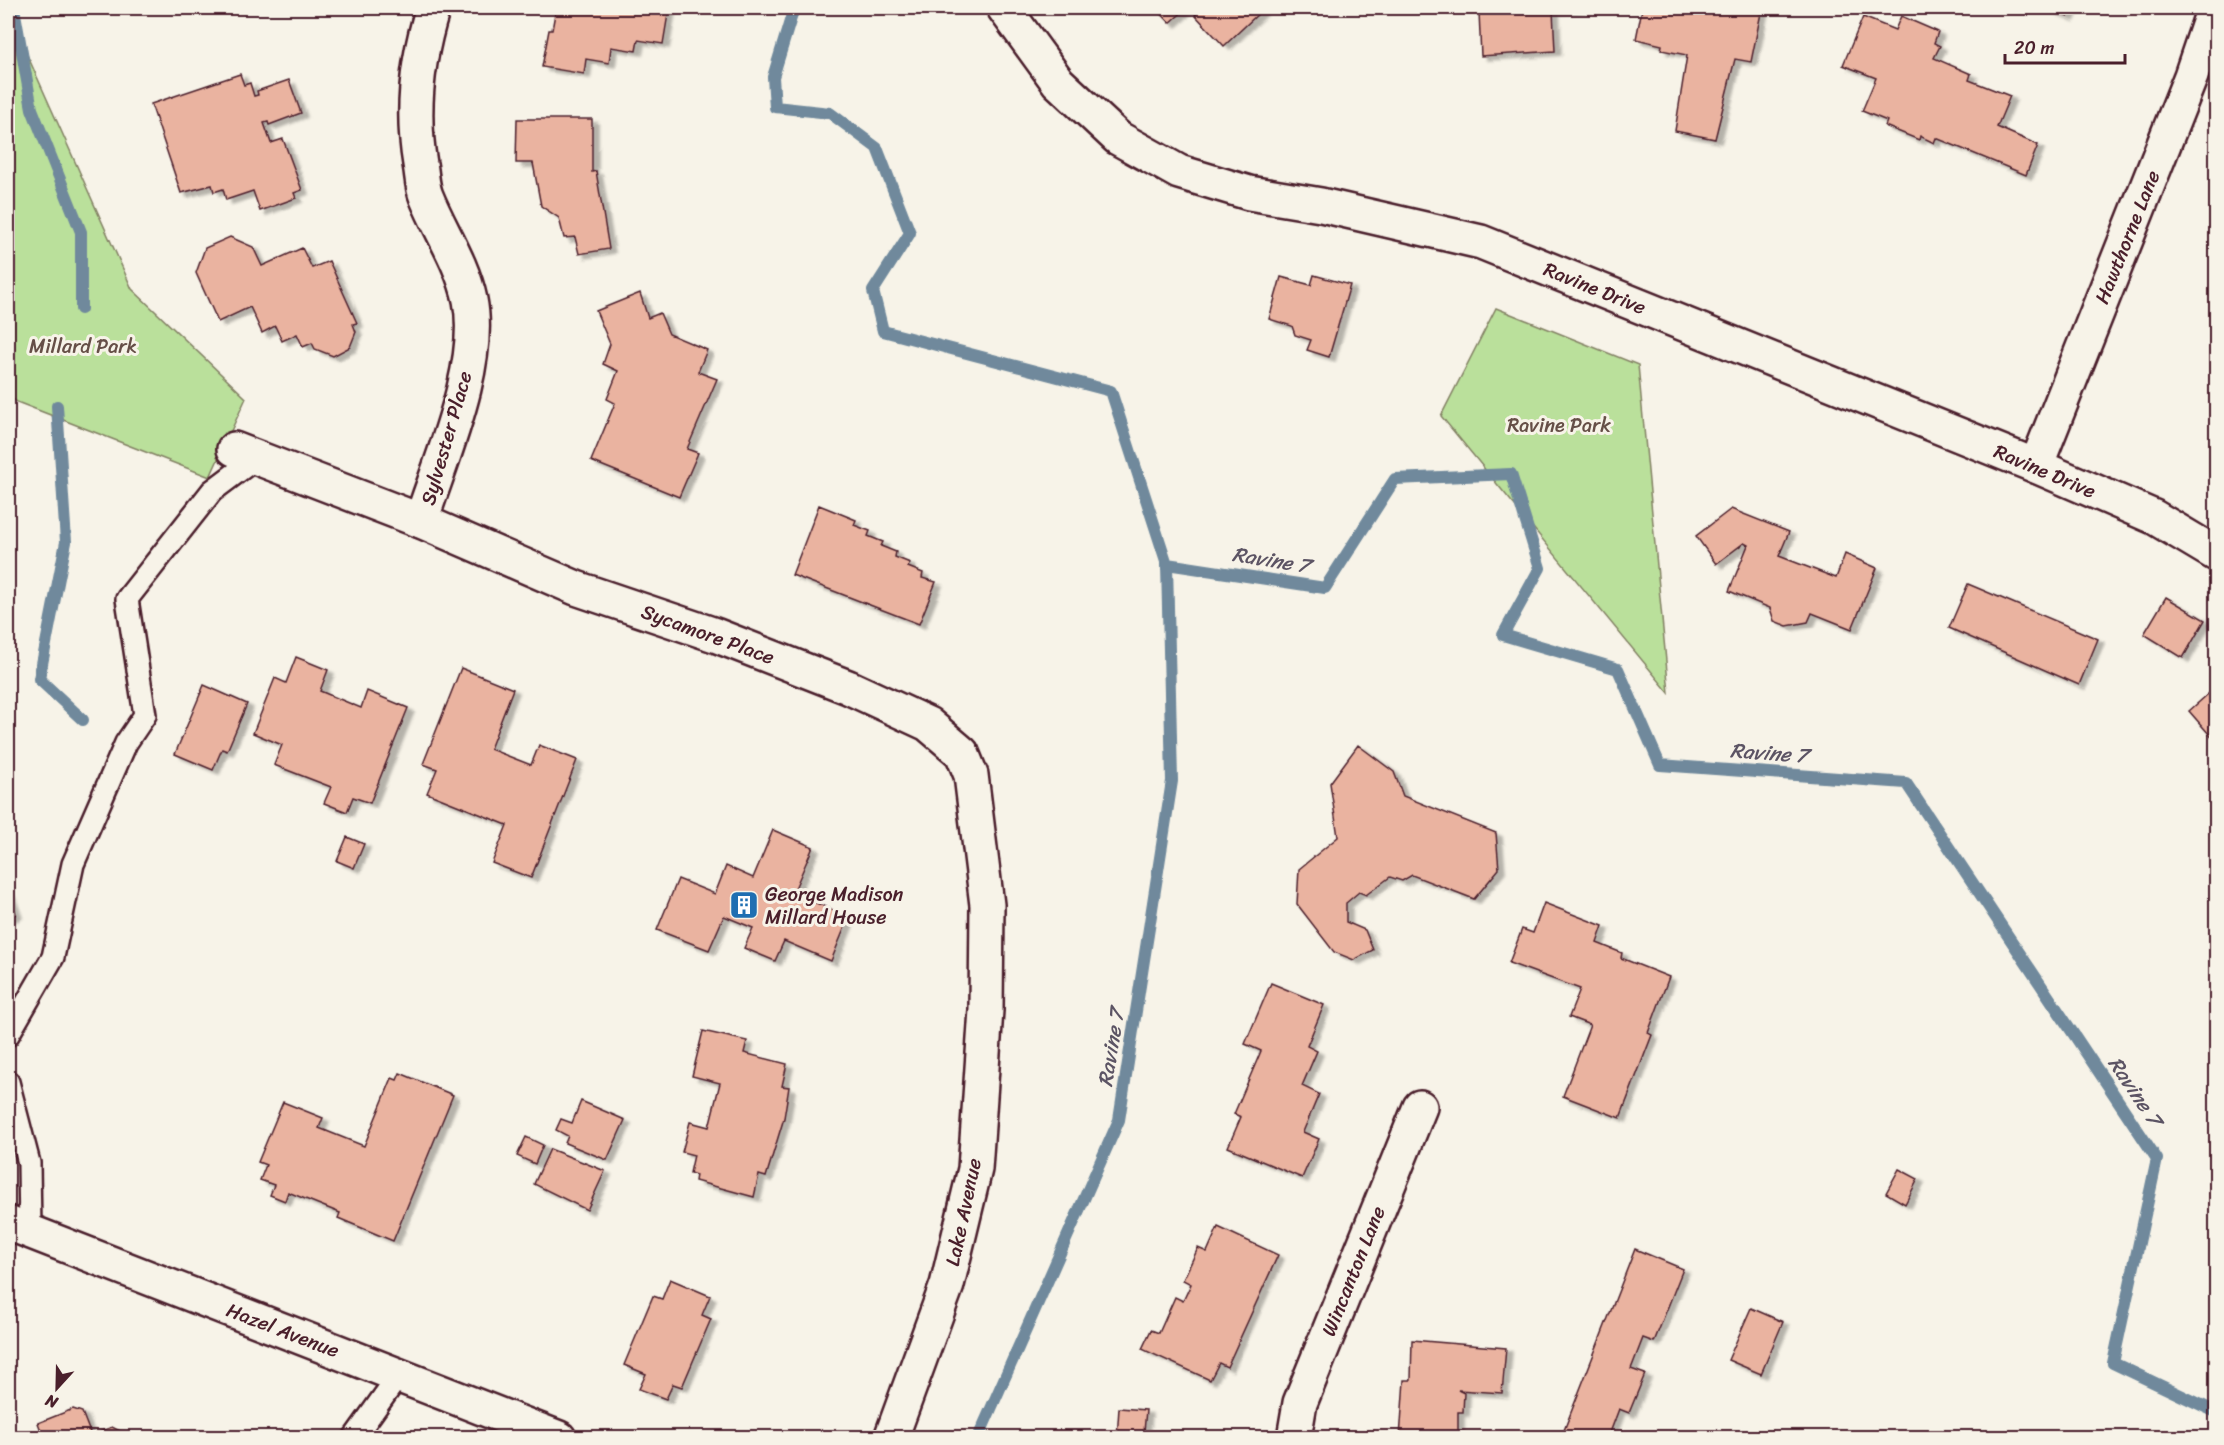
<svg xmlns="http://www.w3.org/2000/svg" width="2224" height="1445" font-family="Sriracha,sans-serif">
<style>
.green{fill:#bae09b;stroke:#828063;stroke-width:1.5}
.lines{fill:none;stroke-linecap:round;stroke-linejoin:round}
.stream{stroke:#6f899c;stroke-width:12}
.building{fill:#eab3a0;stroke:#4a1f2b;stroke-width:1.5;filter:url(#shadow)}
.lane-casing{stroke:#4a1f2b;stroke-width:26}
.street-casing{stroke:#4a1f2b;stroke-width:38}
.lane{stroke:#f7f3e8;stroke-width:21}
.street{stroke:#f7f3e8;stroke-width:33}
.labels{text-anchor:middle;stroke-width:6;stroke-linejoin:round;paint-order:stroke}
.street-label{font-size:20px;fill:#4a1f2b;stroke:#f7f3e8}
.park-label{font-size:20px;fill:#664f47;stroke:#f7f3e8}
.poi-label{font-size:20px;fill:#4a1f2b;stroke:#f7f3e8;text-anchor:start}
.water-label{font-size:21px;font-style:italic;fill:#5c5464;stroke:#f7f3e8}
</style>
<defs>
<filter id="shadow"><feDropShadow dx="6" dy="4" stdDeviation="1.5" flood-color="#0004"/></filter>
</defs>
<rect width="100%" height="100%" fill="#f7f3e8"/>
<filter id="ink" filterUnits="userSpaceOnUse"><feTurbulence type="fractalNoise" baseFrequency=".0167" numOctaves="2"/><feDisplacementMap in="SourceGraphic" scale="12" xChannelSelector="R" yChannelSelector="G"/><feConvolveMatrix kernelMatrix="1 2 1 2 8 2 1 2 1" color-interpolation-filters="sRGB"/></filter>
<g filter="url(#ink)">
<!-- green -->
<g class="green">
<path d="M8 12 132 289 246 398 210 477 17 402 8 395Z"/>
<path d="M1496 308 1638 365 1669 693 1441 416Z"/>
</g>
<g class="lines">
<!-- stream -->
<g class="stream">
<path d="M14 8 32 109 81 232V309"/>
<path d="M794 8 773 77 775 107 830 113 877 148 910 233 873 291 883 331 1111 391 1167 564 1325 588 1395 479 1511 474 1540 568 1503 635 1618 669 1660 765 1906 783 2157 1159 2113 1363 2216 1412"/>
<path d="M57 406 66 542 39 679 83 720"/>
<path d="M978 1438 1119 1120 1172 781 1167 564"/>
</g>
</g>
<!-- building -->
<g class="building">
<path d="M556 8H669L663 44 638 40 636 51 611 47 609 63 586 59 584 74 542 67 549 30H552Z"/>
<path d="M1156 8H1187L1170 23Z"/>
<path d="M1203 8H1257L1261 11 1224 46 1195 15Z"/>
<path d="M1486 8H1580L1553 10 1555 51 1481 56 1479 12H1487Z"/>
<path d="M1634 8H1762L1751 62 1735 59 1715 139 1675 131 1687 55 1661 50 1662 45 1636 39 1642 9Z"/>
<path d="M2046 8H2072L2068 17Z"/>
<path d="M1901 16 1938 32 1934 43 1940 46 1934 58 1971 74 1969 80 2010 96 1997 127 2038 145 2026 175 1936 138 1934 143 1920 136 1919 140 1885 126 1887 121 1862 111 1876 78 1843 65 1863 17 1895 30Z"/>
<path d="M240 74 244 85 250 83 254 96 258 95 257 91 289 80 301 113 269 125 268 122 264 123 271 143 283 139 302 190 294 193 296 198 260 211 253 191 226 200 223 189 214 192 212 185 181 193 151 104Z"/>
<path d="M517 119H592V172L596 171 609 249 579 254 575 237 564 238 559 218 541 206 533 163H516Z"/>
<path d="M230 237 253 247 262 266 302 248 312 268 329 261 357 323 353 324 356 332 350 347 333 356 315 349 312 343 303 347 297 334 282 341 275 326 262 333 250 307 218 322 196 273 205 248Z"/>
<path d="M1314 275 1350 285 1329 357 1307 350 1311 340 1295 335 1292 326 1269 319 1281 277 1311 285Z"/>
<path d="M640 293 648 318 660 313 669 334 707 350 698 372 717 379 687 449 698 453 679 497 591 461 615 403 607 399 618 371 603 364 610 344 596 311Z"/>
<path d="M819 505 856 520 854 525 870 531 868 536 883 542 881 546 896 552 895 557 910 563 908 567 923 573 922 578 936 582 919 624 792 575Z"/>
<path d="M1731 509 1789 532 1779 556 1836 578 1845 554 1877 568 1852 629 1812 613 1808 622 1787 626 1774 621 1770 608 1729 591 1748 545 1744 543 1716 564 1696 536Z"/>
<path d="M1968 584 2098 639 2079 685 1949 628Z"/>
<path d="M2166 597 2205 620 2183 658 2144 634Z"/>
<path d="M296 657 328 670 320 691 361 708 367 691 408 708 370 803 353 797 347 812 324 803 331 787 274 765 282 745 253 733 275 678 286 683Z"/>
<path d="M461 668 513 689 490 749 531 765 539 745 577 760 531 878 492 863 507 825 427 793 437 769 423 764Z"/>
<path d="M204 685 247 704 227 751 222 749 213 770 175 754Z"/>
<path d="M2216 687V742L2189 711Z"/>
<path d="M1358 745 1394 772 1403 796 1496 833 1499 869 1474 899 1412 875 1402 881 1390 877 1366 895 1359 892 1346 903V922L1365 930 1373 950 1354 960 1334 952 1297 904 1299 869 1338 837 1330 783Z"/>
<path d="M773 830 813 847 793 893 849 917 831 961 784 941 775 961 744 948 753 928 724 916 709 950 657 930 678 879 715 894 726 866 753 878Z"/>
<path d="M347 837 364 844 354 868 337 861Z"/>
<path d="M8 892 16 914 8 918Z"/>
<path d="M1544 903 1603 926 1597 943 1622 953 1621 958 1669 977 1648 1033 1652 1035 1620 1118 1563 1096 1590 1025 1569 1017 1580 989 1509 963 1522 929 1533 933Z"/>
<path d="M1271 983 1324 1005 1307 1046 1317 1051 1302 1086 1319 1094 1303 1132 1319 1139 1302 1178 1228 1147 1241 1117 1234 1114 1261 1051 1245 1044Z"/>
<path d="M703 1031 747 1041 744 1053 787 1064 782 1086 789 1087 784 1118 766 1177 759 1175 754 1197 695 1181 696 1175 690 1173 694 1155 682 1152 690 1122 709 1127 720 1083 692 1076Z"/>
<path d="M400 1073 453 1095 393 1241 338 1218 340 1213 288 1192 285 1201 270 1195 274 1185 260 1180 266 1165 258 1162 283 1102 323 1118 319 1128 364 1146 392 1078 397 1080Z"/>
<path d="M581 1101 625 1120 607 1160 565 1143 568 1136 556 1130 561 1119 572 1123Z"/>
<path d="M526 1137 543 1145 535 1164 517 1156Z"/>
<path d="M550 1149 605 1171 587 1210 534 1184Z"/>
<path d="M1899 1169 1918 1179 1905 1204 1886 1193Z"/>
<path d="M1218 1227 1278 1255 1227 1367 1219 1363 1210 1380 1142 1349 1151 1330 1159 1333 1175 1297 1183 1301 1191 1284 1183 1280 1198 1248 1207 1252Z"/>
<path d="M1635 1249 1683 1269 1654 1342 1643 1338 1631 1369 1645 1374 1629 1413 1619 1409 1608 1438H1561Z"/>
<path d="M670 1279 710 1296 702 1315 711 1319 682 1387 673 1384 666 1399 639 1389 646 1374 624 1365 653 1296 662 1299Z"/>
<path d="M1751 1308 1783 1322 1761 1374 1728 1360Z"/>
<path d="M1412 1340 1506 1348 1502 1393 1458 1390 1464 1393 1463 1412H1458V1431L1468 1433 1473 1438H1400L1404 1380H1411Z"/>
<path d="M1119 1408 1146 1410 1144 1432 1171 1433V1438H1117Z"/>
<path d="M73 1409 82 1412 91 1435 112 1427 124 1433 126 1438H44L38 1423Z"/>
</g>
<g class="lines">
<!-- lane casing -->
<g class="lane-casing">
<g id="lane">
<path d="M8 1035 53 957 73 864 126 743 145 715 127 599 212 491 256 458"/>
<path d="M8 1082 29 1163 30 1231"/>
<path d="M354 1438 399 1375"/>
</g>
</g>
<!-- street casing -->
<g class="street-casing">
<g id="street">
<path d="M1004 8 1058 82 1118 138 1179 172 1249 193 1321 205 1481 242 2036 466 2154 517 2216 554"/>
<path d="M234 449 421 521 576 588 715 635 848 687 928 724 962 753 971 775 987 905 986 1010 975 1169 947 1285 891 1438"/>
<path d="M2036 466 2191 76 2214 8"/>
<path d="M421 521C441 459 483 365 470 300 462 262 440 231 426 196 422 186 422 174 420 164 411 111 417 59 433 8"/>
<path d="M8 1223 559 1438"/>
<path d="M1294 1438 1300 1403 1420 1107"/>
</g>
</g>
<!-- lane -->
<use href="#lane" class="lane"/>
<!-- street -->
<use href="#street" class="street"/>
</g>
</g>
<!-- icons -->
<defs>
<g id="building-square" transform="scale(1.5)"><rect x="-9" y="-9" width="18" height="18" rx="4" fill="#1f6fb2" stroke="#f7f3e8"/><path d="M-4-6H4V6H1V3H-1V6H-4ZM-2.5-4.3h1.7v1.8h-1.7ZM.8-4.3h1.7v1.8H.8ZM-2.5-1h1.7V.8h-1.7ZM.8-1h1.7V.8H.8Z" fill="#fff"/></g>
</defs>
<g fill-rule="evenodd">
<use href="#building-square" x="744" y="905"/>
</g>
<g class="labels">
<!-- street labels -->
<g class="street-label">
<text transform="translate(2127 237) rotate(-68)" y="7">Hawthorne Lane</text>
<text transform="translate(1595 288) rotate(22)" y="7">Ravine Drive</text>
<text transform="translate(446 438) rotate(-74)" y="7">Sylvester Place</text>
<text transform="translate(2045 471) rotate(23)" y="7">Ravine Drive</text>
<text transform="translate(708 634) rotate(20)" y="7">Sycamore Place</text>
<text transform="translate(963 1212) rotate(-78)" y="7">Lake Avenue</text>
<text transform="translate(1353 1271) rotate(-68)" y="7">Wincanton Lane</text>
<text transform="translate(283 1330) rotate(21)" y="7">Hazel Avenue</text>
</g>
<!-- park labels -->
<g class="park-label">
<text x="83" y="353">Millard Park</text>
<text x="1559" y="432">Ravine Park</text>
</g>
<!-- poi labels -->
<g class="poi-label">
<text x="765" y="901">George Madison<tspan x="765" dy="23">Millard House</tspan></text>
</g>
<!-- water labels -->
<g class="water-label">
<text transform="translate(1271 560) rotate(9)" y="7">Ravine 7</text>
<text transform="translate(1769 753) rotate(4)" y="7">Ravine 7</text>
<text transform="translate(1111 1048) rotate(-81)" y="7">Ravine 7</text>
<text transform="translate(2135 1091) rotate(56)" y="7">Ravine 7</text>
</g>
</g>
<!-- margin -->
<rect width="2224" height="1445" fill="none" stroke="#f7f3e8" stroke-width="30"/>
<rect x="15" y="15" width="2194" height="1415" fill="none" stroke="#4a1f2b" stroke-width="2" filter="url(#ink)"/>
<!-- north arrow -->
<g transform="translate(57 1388) rotate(202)" stroke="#f7f3e8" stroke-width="4.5" paint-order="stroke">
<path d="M0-4.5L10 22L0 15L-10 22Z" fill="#4a1f2b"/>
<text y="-9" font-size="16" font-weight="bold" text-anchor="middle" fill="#4a1f2b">N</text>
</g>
<!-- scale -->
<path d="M2005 54v9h120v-9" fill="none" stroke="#4a1f2b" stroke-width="3"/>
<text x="2014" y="54" font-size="18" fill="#4a1f2b" stroke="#f7f3e8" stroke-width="4.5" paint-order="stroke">20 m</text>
</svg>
